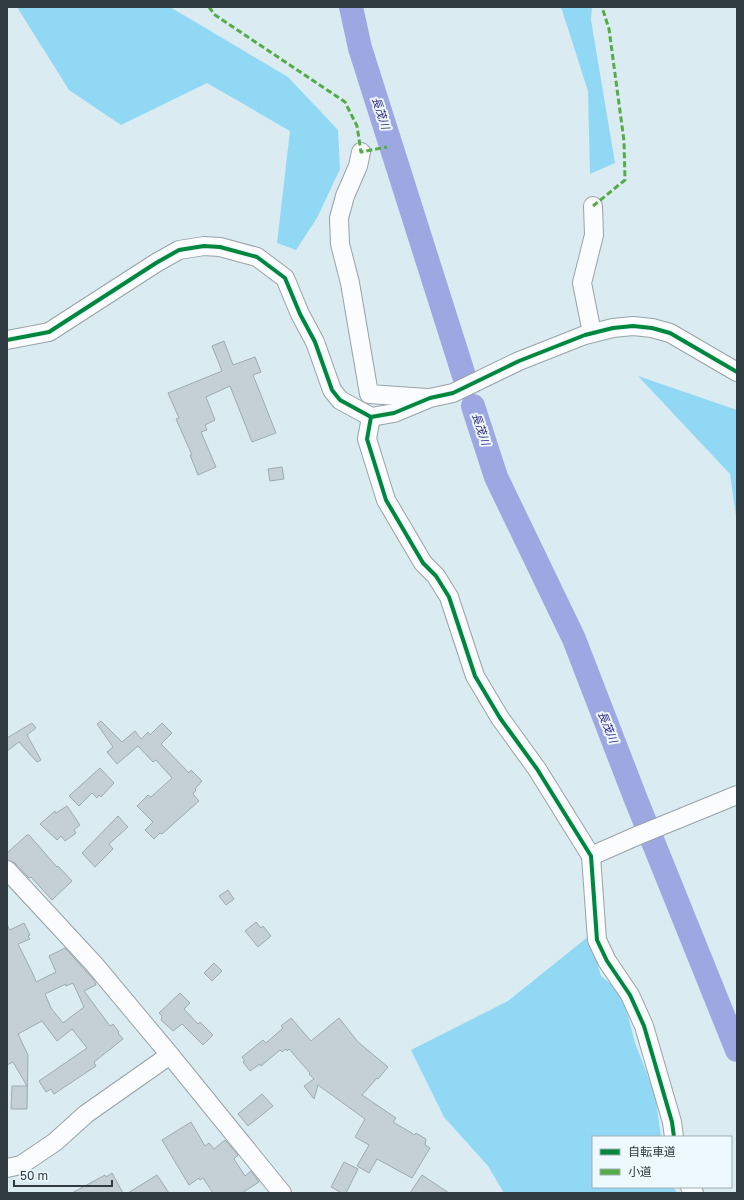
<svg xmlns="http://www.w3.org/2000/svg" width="744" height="1200" font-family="'Golos Text','Noto Sans JP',sans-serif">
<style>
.forest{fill:#91d8f4}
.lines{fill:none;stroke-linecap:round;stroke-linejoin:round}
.river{stroke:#9da8e3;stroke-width:24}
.building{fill:#c4cfd6;stroke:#9faab0;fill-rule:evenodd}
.minor-casing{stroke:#97a3a8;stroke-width:20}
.minor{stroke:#fafcfd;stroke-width:18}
.quiet{stroke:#54ac46;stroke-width:3;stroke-dasharray:6 3;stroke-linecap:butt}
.cycleway-casing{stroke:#edf9fe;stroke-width:6}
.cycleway{stroke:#00873e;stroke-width:4}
.labels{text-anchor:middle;stroke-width:4;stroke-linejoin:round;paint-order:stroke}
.water-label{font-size:11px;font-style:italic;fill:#2c2583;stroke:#edf9fe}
</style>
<rect width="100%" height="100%" fill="#dbebf2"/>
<!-- forest -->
<g class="forest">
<path d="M17 7H170L288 77 338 130 340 169 317 218 296 250 277 243 290 131 207 83 121 125 69 90Z"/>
<path d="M561 7H592L591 20 615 163 590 174 588 91Z"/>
<path d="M638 376 737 410V523L730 474Z"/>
<path d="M589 936 601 976 622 993 635 1043 655 1094 661 1137H593V1187H673L677 1193H504L488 1166 444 1117 411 1050 508 1001Z"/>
</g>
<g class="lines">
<!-- river -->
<g class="river">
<path d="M351 7 360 48 465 379"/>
<path d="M473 406 496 477 574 639 635 797 737 1050"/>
</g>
</g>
<!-- building -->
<g class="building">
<path d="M224 341 233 365 255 357 261 372 253 375 276 433 252 442 230 386 206 397 215 420 205 425 207 430 201 432 216 467 198 475 190 455H192L176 419 179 418 168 393 222 371 212 346Z"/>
<path d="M282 467 284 479 270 481 268 469Z"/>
<path d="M101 721 122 742 135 731 141 739 148 732 150 735 162 723 172 733 161 744 189 773 191 770 202 781 195 789 196 790 193 794 199 801 162 834 160 833 154 839 145 830 153 822 137 806 148 795 151 797 172 778 156 760 153 762 138 746 117 764 107 752 113 747 97 724Z"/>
<path d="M32 723 36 728 27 735 41 760 37 762 19 742 7 751V738Z"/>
<path d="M100 768 114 783 113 784 101 797 99 795 97 798 92 793 79 806 69 796Z"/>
<path d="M67 806 80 825 74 830 76 833 65 841 61 836 57 840 40 824 55 811 56 813Z"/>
<path d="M118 816 128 827 109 844 113 849 95 867 82 853Z"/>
<path d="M27 835H29L57 867 58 866 72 881 52 900 31 877 29 878 15 863 7 860V853Z"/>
<path d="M228 890 234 899 226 905 219 896Z"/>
<path d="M256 922 261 928 263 926 271 936 258 947 245 931Z"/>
<path d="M24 923 30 935 28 936 30 939 18 944 33 974 36 982 56 972 49 956 65 948 94 980 96 985 84 991 110 1026 113 1024 119 1032 118 1033 123 1039 94 1062 96 1066 54 1094 51 1089 46 1092 39 1081 87 1048 72 1029 57 1041 42 1021 18 1034 28 1055 27 1109H11L12 1086H27L13 1062 7 1065V925L10 930ZM73 983 84 1007 63 1023 51 1008 45 994 66 984V986Z"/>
<path d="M214 963 222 971 212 981 204 973Z"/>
<path d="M180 993 190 1003 184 1009 198 1024 200 1022 213 1035 203 1045 182 1024 173 1031 161 1020 162 1016 159 1013Z"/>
<path d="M291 1018 311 1041 339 1018 358 1042 388 1067 378 1079 377 1078 362 1095 396 1118 393 1122 415 1135 416 1133 426 1139 425 1145 430 1148 412 1178 377 1159 369 1173 357 1166 369 1145 355 1137 365 1119 318 1085 314 1099 304 1086 314 1079 309 1074 310 1073 289 1049 287 1051 286 1049 282 1052 280 1050 261 1066 260 1064 250 1071 243 1062 245 1061 242 1057 263 1040 266 1043 283 1028 281 1026Z"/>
<path d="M262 1094 273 1106 248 1126 238 1114Z"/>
<path d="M191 1122 205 1146 209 1143 214 1149 225 1140 238 1155 234 1159 245 1176 251 1171 259 1182 242 1193H213L203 1178 200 1180 199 1178 189 1185 162 1140Z"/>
<path d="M344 1162 358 1169 346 1193H342L331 1187Z"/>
<path d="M112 1173 123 1193H72L105 1175 106 1177Z"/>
<path d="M157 1175 169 1193H128Z"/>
<path d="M422 1175 449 1193H410Z"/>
</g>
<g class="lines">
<!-- minor casing -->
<g class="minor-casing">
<g id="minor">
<path d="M361 152 358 166 345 196 339 218 340 244 350 283 369 394 427 398"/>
<path d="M592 333 582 283 594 235 593 206"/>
<path d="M7 340 49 332 156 263 179 250 204 246 220 247 257 257 285 278 300 314 315 342 332 390 340 400 371 417 394 413 430 398 453 393 519 361 585 335 613 328 633 326 652 328 670 333 737 372"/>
<path d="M371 417 367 439 386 500 423 563 436 576 449 597 475 676 500 718 537 769 591 856 597 940 607 961 630 995 644 1026 672 1122 674 1137"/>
<path d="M591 856 639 835 737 795"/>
<path d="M7 870 94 964 170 1055 282 1193"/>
<path d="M7 1168 21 1165 55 1142 86 1114 170 1055"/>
<path d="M690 1187 694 1193"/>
</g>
</g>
<!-- minor -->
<use href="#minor" class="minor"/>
<!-- quiet -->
<g class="quiet">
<path d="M209 7 215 15 345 102 357 126 361 152 387 147"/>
<path d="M593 206 625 180 624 141 609 29 602 7"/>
</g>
<!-- cycleway casing -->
<g class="cycleway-casing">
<g id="cycleway">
<path d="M7 340 49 332 156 263 179 250 204 246 220 247 257 257 285 278 300 314 315 342 332 390 340 400 371 417 394 413 430 398 453 393 519 361 585 335 613 328 633 326 652 328 670 333 737 372"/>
<path d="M371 417 367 439 386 500 423 563 436 576 449 597 475 676 500 718 537 769 591 856 597 940 607 961 630 995 644 1026 672 1122 674 1137"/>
</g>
</g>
<!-- cycleway -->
<use href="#cycleway" class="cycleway"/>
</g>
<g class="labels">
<!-- water labels -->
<g class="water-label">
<text transform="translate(381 113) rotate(72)" y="4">長茂川</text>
<text transform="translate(481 429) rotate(72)" y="4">長茂川</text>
<text transform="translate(608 727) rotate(68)" y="4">長茂川</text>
</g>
</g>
<!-- border -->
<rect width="744" height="1200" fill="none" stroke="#2f3b40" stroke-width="16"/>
<!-- legend -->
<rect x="592" y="1136" width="140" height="52" fill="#edf9fe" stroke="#a1adb2"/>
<rect x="600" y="1149" width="20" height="6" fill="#00873e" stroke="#a1adb2"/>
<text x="628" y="1156" font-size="12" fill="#2f3b40">自転車道</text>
<rect x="600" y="1169" width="20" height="6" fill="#54ac46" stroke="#a1adb2"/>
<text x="628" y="1176" font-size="12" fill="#2f3b40">小道</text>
<!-- scale -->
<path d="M14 1180v6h98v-6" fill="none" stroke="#2f3b40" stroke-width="2"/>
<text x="20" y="1180" font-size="12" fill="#2f3b40" stroke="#edf9fe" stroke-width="3" paint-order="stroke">50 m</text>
</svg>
